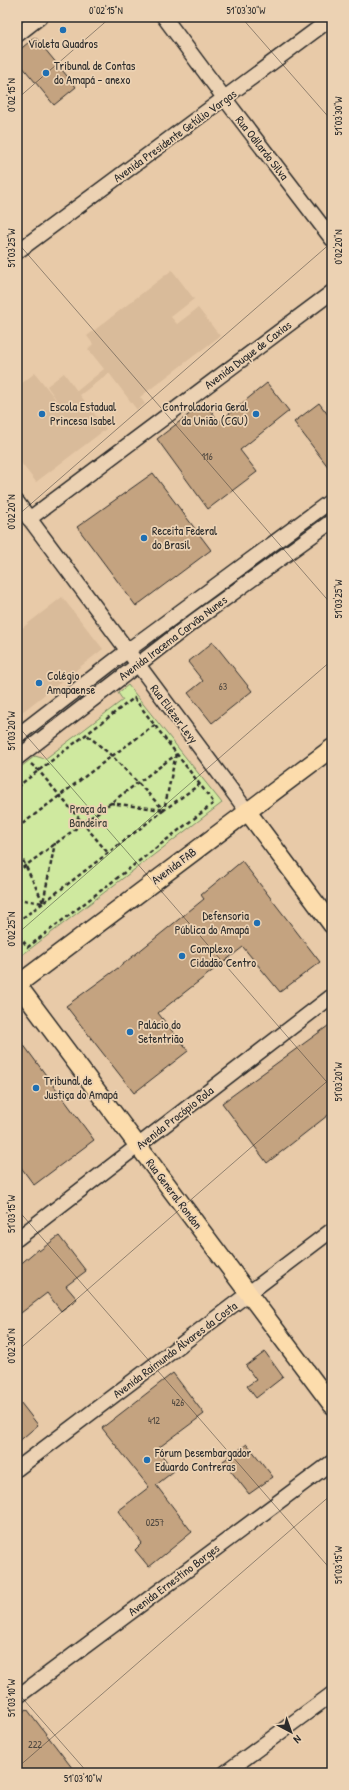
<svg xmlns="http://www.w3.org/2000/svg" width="349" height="1790" font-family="'Patrick Hand',sans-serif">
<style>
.built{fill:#d9bb9a}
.green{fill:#cfe99f;stroke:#7d8a65}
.building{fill:#c4a380;stroke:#2b2b2b}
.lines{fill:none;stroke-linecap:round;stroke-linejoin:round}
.minor-casing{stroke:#2b2b2b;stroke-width:17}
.major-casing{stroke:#2b2b2b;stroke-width:20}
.path{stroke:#2b2b2b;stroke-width:2.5;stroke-dasharray:4 3;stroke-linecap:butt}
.minor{stroke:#ecd2b3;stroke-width:14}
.major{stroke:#fcdcac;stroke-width:17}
.ticks{fill:none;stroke:#2b2b2b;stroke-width:1;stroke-opacity:0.45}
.poi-dot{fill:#1f6fb2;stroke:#ecd2b3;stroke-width:1.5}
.labels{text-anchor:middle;stroke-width:3.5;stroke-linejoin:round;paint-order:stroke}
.number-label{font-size:10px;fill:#514940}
.poi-label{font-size:12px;fill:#2b2b2b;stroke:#ecd2b3;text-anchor:start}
.street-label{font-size:12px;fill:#2b2b2b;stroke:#ecd2b3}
.park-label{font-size:12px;fill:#3b3e37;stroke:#ecd2b3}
.neatline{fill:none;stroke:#2b2b2b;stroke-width:1.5}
.ticks-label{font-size:10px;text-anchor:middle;fill:#2b2b2b}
</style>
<rect width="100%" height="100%" fill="#e8caa8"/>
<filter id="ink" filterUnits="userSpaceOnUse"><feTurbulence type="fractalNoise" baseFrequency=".025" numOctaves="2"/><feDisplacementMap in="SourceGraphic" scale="8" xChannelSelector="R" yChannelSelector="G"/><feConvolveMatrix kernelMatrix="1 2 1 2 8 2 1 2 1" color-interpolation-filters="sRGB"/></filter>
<g filter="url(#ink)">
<!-- built -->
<g class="built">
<path d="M172 270 194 299 171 317 177 324 198 308 220 336 140 397 145 404 137 410 109 373 80 395 106 429 36 482 17 458V387L35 373 61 406 47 386 64 373 77 391 104 369 88 349 93 344 87 336Z"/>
<path d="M62 597 103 649 17 716V632Z"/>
</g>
<!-- green -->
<path class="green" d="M128 685 222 803 22 955 17 948V770L35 756 45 759 123 700 118 693Z"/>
<!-- building -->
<g class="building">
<path d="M35 37 76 87 54 105 17 60V52Z"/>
<path d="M267 383 289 411 240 450 257 472 208 509 157 439 205 402 219 422Z"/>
<path d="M319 403 332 420V472L294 422Z"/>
<path d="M153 473 211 550 136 606 77 527Z"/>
<path d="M213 642 252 691 212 723 188 693 203 681 188 662Z"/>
<path d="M242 861 320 962 280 992 243 947 158 1013 188 1051 134 1093 66 1006 122 965 204 899 201 895Z"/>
<path d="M332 1023V1112L267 1163 222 1103Z"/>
<path d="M17 1036 94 1140 34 1185 17 1162Z"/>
<path d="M59 1236 86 1271 66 1286 77 1299 61 1311 47 1293 17 1316V1267L38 1249 39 1251Z"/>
<path d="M265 1352 283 1377 256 1398 247 1386 256 1380 246 1366Z"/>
<path d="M173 1373 204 1414 157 1449 174 1471 156 1485 192 1532 149 1567 135 1550 142 1543 118 1511 149 1487 102 1428Z"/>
<path d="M17 1398 38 1425 17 1443Z"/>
<path d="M247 1444 273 1477 249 1494 223 1461Z"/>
<path d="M27 1709 76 1773H17V1716Z"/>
</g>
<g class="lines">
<!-- minor casing -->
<g class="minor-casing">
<g id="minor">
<path d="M164 17 225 99 332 239"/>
<path d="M17 35 40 17"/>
<path d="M17 252 332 18"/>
<path d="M17 502 247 811"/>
<path d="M29 519 332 292"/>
<path d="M17 736 127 651 332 500"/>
<path d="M17 758 193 622 332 521"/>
<path d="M17 1239 332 996"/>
<path d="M17 1469 332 1230"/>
<path d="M17 1697 332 1462"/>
<path d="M225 1773 332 1694"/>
</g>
</g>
<!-- major casing -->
<g class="major-casing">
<g id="major">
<path d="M247 811 332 925"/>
<path d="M17 984 332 1405"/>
<path d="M17 985 332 748"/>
</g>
</g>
<!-- path -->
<g class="path">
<path d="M155 725 112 756 164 810"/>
<path d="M176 754 164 810 200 784"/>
<path d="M31 764 39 771 108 853"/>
<path d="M17 787 134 698 214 803 28 947 17 934"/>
<path d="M110 803 164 810"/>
<path d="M17 828 112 756 86 734"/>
<path d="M17 848 43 902"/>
<path d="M17 872 177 754"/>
<path d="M17 899 43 903 164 810"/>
<path d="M17 922 43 903 55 843"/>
</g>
<!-- minor -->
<use href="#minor" class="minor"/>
<!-- major -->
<use href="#major" class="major"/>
</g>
</g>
<!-- ticks -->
<path class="ticks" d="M241 17 332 121M17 99 111 17M17 242 332 605M17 516 332 242M17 725 332 1088M17 934 332 660M17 1209 332 1571M17 1351 332 1077M17 1692 88 1773M17 1768 332 1494"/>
<!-- markers -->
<g class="poi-dot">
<circle cx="63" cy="30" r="4"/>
<circle cx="46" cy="73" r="4"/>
<circle cx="42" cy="414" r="4"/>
<circle cx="256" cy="414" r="4"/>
<circle cx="144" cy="538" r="4"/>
<circle cx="39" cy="683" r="4"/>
<circle cx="257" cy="923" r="4"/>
<circle cx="182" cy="956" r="4"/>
<circle cx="130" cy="1032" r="4"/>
<circle cx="36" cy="1088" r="4"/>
<circle cx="147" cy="1460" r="4"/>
</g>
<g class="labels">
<!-- number labels -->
<g class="number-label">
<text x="207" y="460">116</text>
<text x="223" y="690">63</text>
<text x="178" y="1406">426</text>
<text x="154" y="1424">412</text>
<text x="155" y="1526">0257</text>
<text x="35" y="1748">222</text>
</g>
<!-- poi labels -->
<g class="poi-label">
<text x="63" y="48" text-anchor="middle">Violeta Quadros</text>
<text x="54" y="70">Tribunal de Contas<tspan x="54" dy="14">do Amapá - anexo</tspan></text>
<text x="50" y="411">Escola Estadual<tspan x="50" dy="14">Princesa Isabel</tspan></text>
<text x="248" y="411" text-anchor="end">Controladoria Geral<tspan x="248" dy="14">da União (CGU)</tspan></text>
<text x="152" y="535">Receita Federal<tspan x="152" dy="14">do Brasil</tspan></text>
<text x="47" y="680">Colégio<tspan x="47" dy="14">Amapaense</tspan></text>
<text x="249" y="920" text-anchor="end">Defensoria<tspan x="249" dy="14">Pública do Amapá</tspan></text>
<text x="190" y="953">Complexo<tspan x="190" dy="14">Cidadão Centro</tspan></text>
<text x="138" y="1029">Palácio do<tspan x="138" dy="14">Setentrião</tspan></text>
<text x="44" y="1085">Tribunal de<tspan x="44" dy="14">Justiça do Amapá</tspan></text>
<text x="155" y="1457">Fórum Desembargador<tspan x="155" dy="14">Eduardo Contreras</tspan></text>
</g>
<!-- street labels -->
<g class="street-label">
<text transform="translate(175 136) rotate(-36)" y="4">Avenida Presidente Getúlio Vargas</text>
<text transform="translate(262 148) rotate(52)" y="4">Rua Odilardo Silva</text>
<text transform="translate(248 355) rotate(-37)" y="4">Avenida Duque de Caxias</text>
<text transform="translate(173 638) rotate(-37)" y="4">Avenida Iracema Carvão Nunes</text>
<text transform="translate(174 714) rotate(53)" y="4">Rua Eliézer Levy</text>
<text transform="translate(174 866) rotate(-37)" y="4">Avenida FAB</text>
<text transform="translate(175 1118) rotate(-38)" y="4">Avenida Procópio Rola</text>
<text transform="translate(174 1194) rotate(53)" y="4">Rua General Rondon</text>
<text transform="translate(175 1350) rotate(-37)" y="4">Avenida Raimundo Álvares da Costa</text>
<text transform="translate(174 1580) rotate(-37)" y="4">Avenida Ernestino Borges</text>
</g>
<!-- park labels -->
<g class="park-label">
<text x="88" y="813">Praça da<tspan x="88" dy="14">Bandeira</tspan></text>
</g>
</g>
<!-- margin -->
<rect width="349" height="1790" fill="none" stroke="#ecd2b3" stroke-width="44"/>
<!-- north arrow -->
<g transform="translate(291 1732) rotate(139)" stroke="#ecd2b3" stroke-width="3" paint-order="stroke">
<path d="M0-3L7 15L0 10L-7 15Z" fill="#2b2b2b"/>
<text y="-6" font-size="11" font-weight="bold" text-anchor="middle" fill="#2b2b2b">N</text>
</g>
<rect x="22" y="22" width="305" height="1746" class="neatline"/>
<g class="ticks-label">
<text x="106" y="14">0°02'15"N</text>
<text x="246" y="14">51°03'30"W</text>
<text transform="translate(11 95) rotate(-90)" y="4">0°02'15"N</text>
<text transform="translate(338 116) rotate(-90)" y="4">51°03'30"W</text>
<text transform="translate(338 247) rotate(-90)" y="4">0°02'20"N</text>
<text transform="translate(11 248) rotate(-90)" y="4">51°03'25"W</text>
<text transform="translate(11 512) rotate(-90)" y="4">0°02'20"N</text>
<text transform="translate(338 599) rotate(-90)" y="4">51°03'25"W</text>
<text transform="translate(11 731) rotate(-90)" y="4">51°03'20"W</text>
<text transform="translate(11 929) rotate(-90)" y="4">0°02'25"N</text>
<text transform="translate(338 1082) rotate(-90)" y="4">51°03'20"W</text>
<text transform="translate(11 1214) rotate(-90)" y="4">51°03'15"W</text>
<text transform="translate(11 1346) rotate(-90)" y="4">0°02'30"N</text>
<text transform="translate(338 1565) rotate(-90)" y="4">51°03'15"W</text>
<text transform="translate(11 1698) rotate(-90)" y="4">51°03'10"W</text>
<text x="83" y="1782">51°03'10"W</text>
</g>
</svg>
